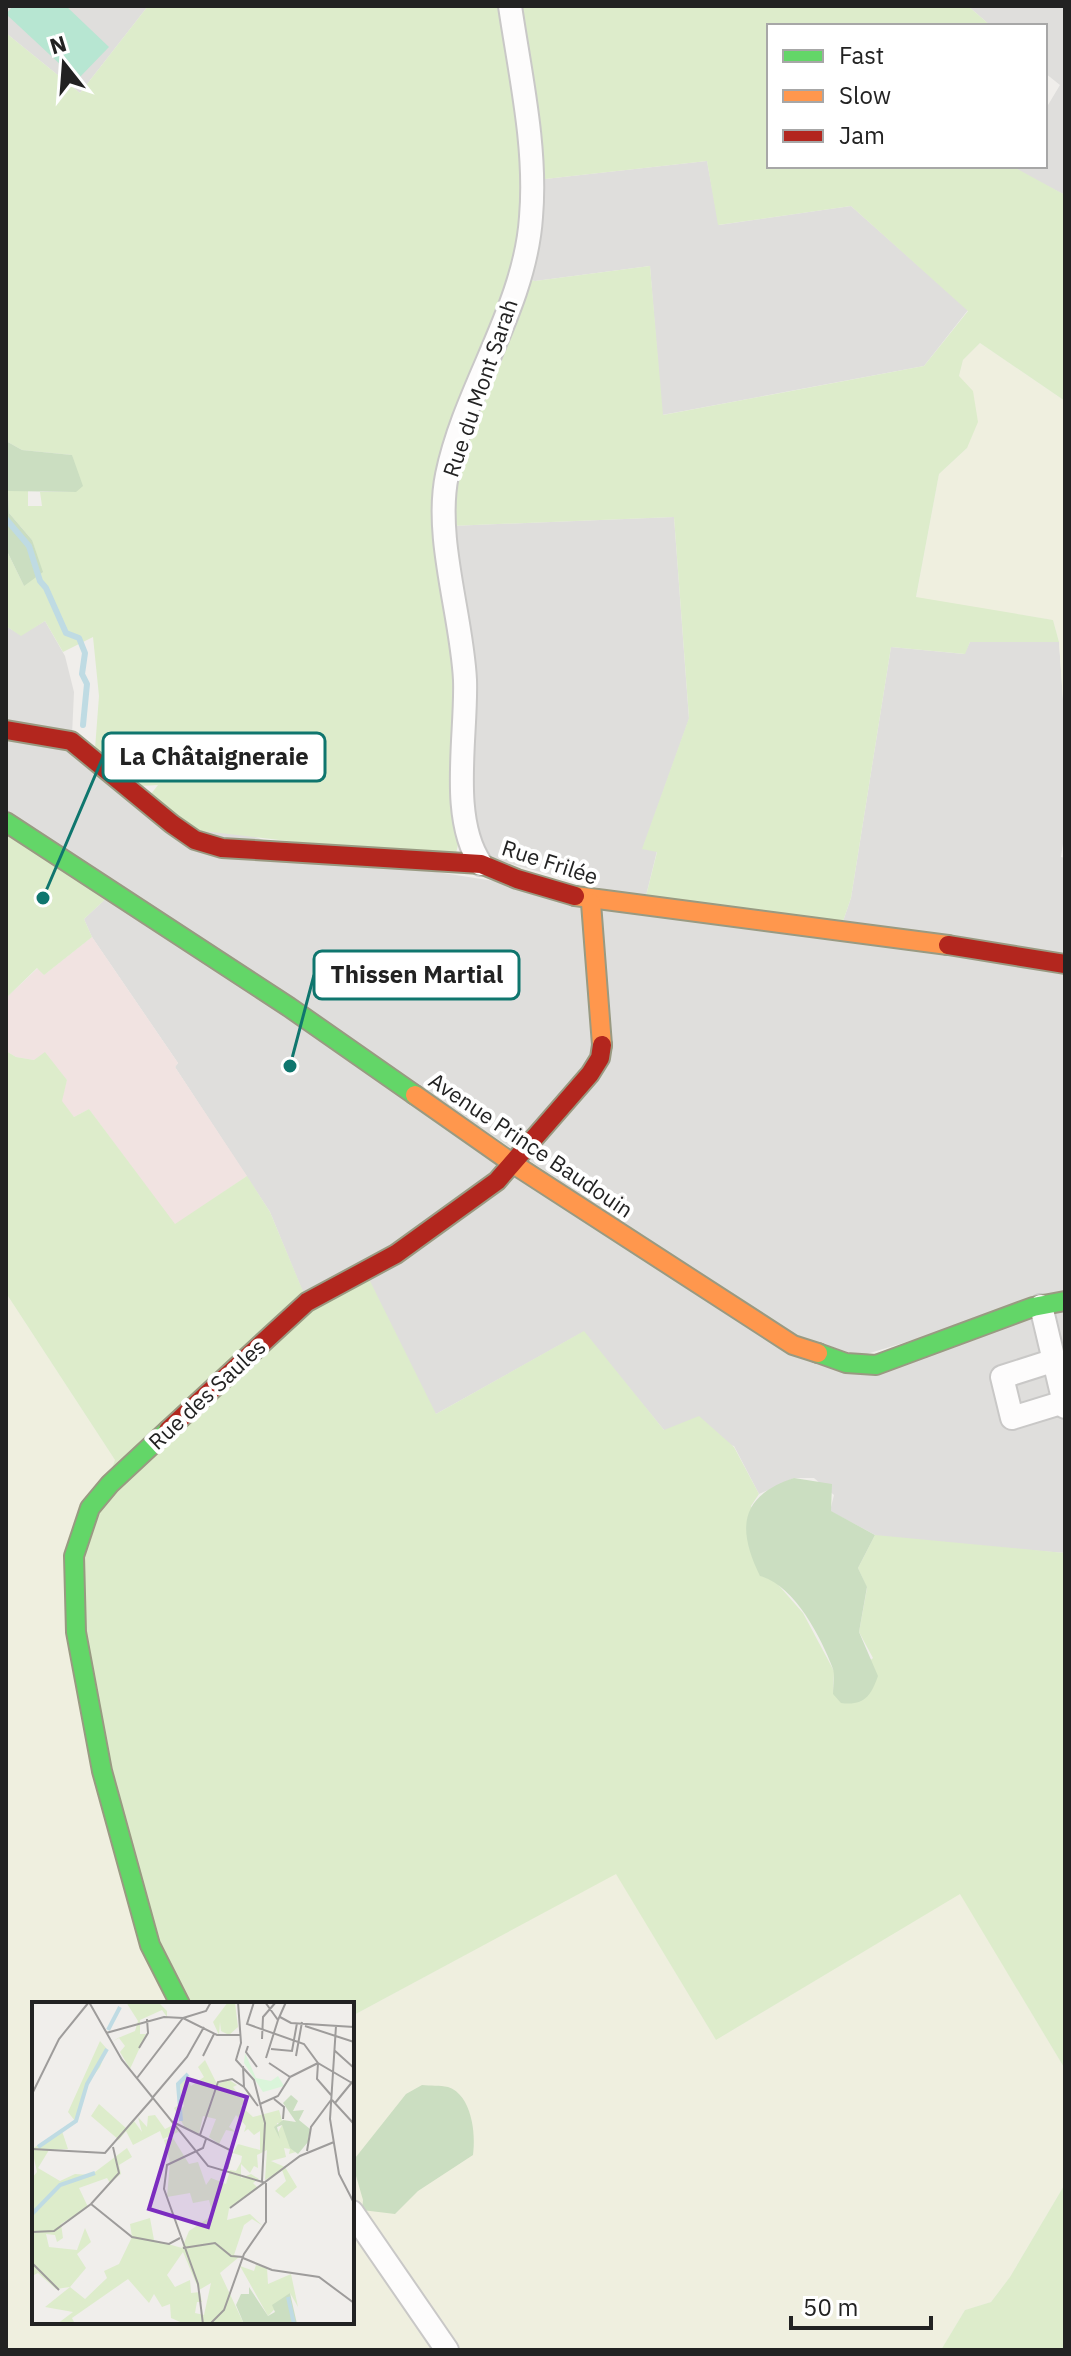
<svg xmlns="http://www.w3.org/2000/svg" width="1071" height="2356" font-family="'IBM Plex Sans',sans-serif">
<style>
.residential{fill:#dfdedc}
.commercial{fill:#f1e3e1}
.farmland{fill:#efefdf}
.grass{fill:#ddeccb}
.forest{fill:#cbdec1}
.pitch{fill:#b7e6d2}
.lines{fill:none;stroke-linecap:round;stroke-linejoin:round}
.stream{stroke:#bfdbe3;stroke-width:6}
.street-casing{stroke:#c9c8c7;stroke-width:26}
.fast-casing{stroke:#999a82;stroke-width:22}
.slow-casing{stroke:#999a82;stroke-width:22}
.jam-casing{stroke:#999a82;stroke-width:22}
.street{stroke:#fdfcfc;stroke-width:22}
.fast{stroke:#63d668;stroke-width:18}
.slow{stroke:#ff974d;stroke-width:18}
.jam{stroke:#b3261e;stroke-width:18}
.labels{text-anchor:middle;stroke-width:8;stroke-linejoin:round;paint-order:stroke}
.street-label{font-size:22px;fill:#222;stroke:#fff}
.inset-river{fill:none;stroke:#bfdbe3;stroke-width:4}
.inset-road{fill:none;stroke:#9e9c9b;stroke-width:2}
.view{fill:#7b2cbf;fill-opacity:0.15;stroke:#7b2cbf;stroke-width:4}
.inset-edge{fill:none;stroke:#222;stroke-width:4}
.leader{fill:none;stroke:#0f766e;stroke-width:3}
.callout-dot{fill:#0f766e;stroke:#fff;stroke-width:3}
.callout{fill:#fff;stroke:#0f766e;stroke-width:3}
.callout-label{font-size:24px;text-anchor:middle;font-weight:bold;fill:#222}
</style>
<rect width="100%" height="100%" fill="#f0eeeb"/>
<!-- residential -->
<g class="residential">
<path d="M6 6H148L80 93 6 33Z"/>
<path d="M968 6H1065V195L1011 168 1045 166V110L1060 85 1045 73V26H991Z"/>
<path d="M707 161 719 225 851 206 968 310 924 366 662 415 650 266 535 281 522 278 536 180Z"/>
<path d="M674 517 689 719 643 848 657 851 645 900 485 857 472 837 450 526Z"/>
<path d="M45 621 65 656 74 692 72 735 151 794 283 848 1065 970V1294L860 1356 784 1331 6 810V626L21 635Z"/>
<path d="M970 642H1059L1065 728V830L1061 857 1065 858V956L842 924 851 898 891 647 964 654Z"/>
<path d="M112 893 846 1371 1065 1307V1553L881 1538 830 1511 834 1495 814 1478H794L759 1494 734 1446 664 1430 583 1332 436 1414 307 1302 270 1212 175 1067 178 1063 92 937 84 919Z"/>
</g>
<!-- commercial -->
<path class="commercial" d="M92 937 178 1063 175 1067 247 1176 175 1225 89 1109 74 1117 61 1101 67 1080 45 1053 34 1060 16 1057 6 1051V998L38 968 44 975Z"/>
<!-- farmland -->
<g class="farmland">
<path d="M980 343 1065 401V728L1059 642 1053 620 916 598 939 474 967 448 959 376 963 360Z"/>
<path d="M6 1293 115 1460 180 2004H34V2322H352V2016L616 1873 716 2040 960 1893 1065 2069V2184L1010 2277 991 2302 965 2310 941 2350H6Z"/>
</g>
<!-- grass -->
<g class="grass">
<path d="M148 6H503L519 90 525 219 436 530C437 563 445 593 449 626 457 697 456 769 459 841L456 853 441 859 195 830 151 794 158 785 140 786 95 749 99 696 93 637 63 652 45 621 21 636 6 626V549L24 586 32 540 9 513 8 491H28V506H42L40 492H76L72 455 22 450 6 441V33L80 93Z"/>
<path d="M515 6H968L991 26H769V166H1012L1065 195V401L980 343 963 360 959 376 973 391 978 422 967 448 939 474 916 597 1053 620 1059 642H970L965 654 891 647 851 898 842 924 645 900 657 852 642 849 689 718 674 517 450 526 449 495 522 278 535 281 650 266 663 415 924 366 968 311 851 206 718 225 707 161 536 180Z"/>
<path d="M6 822 112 893 84 919 92 937 44 975 37 968 6 998Z"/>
<path d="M6 1051 16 1057 34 1060 45 1052 67 1080 62 1101 74 1117 89 1109 175 1224 247 1176 270 1212 307 1301 365 1271 436 1414 584 1331 664 1430 699 1416 734 1447 759 1494 751 1506 774 1580 803 1613 834 1671 833 1694 873 1658 859 1632 867 1588 858 1568 875 1535 1065 1553V2069L960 1894 716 2040 616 1874 352 2016V2004H180L150 1945 72 1585 115 1460 6 1293Z"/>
<path d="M1065 2184V2350H941L965 2310 991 2302 1010 2277Z"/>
</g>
<!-- forest -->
<g class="forest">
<path d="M6 441 22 450 72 455 83 486 76 492 8 491 9 513 32 540 43 572 24 586 6 549Z"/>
<path d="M794 1478 832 1484 831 1511 875 1535 858 1568 867 1587 859 1632 878 1676C871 1696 864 1706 841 1703L833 1694C833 1686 835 1676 833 1669 821 1637 794 1585 760 1576 737 1529 739 1496 794 1478Z"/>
<path d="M422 2085C430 2086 440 2085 448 2087 472 2095 476 2134 473 2155L418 2191 395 2214 362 2210 363 2200 352 2162 406 2094Z"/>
</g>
<!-- pitch -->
<path class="pitch" d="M13 6H66L109 47 77 80 6 14Z"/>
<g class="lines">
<!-- stream -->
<path class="stream" d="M6 519 29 546 40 581 46 588 66 633 79 638 85 653 82 674 87 684 83 725"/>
<!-- street casing -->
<g class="street-casing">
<g id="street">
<path d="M481 864C449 818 467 735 465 680 462 616 434 538 447 475 465 387 525 308 531 217 537 148 520 74 510 6"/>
<path d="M1041 1306 1065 1407"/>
<path d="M1052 1361 1002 1377 1012 1418 1064 1402"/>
<path d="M352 2212 447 2350"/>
</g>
</g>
<!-- fast casing -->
<g class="fast-casing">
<g id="fast">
<path d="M6 822 289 1007 415 1095"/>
<path d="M818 1353 846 1363 876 1365 1033 1307 1065 1301"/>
<path d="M168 1430 110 1484 90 1508 74 1556 76 1632 102 1771 150 1945 180 2004"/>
</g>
</g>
<!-- slow casing -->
<g class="slow-casing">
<g id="slow">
<path d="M575 896 948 945"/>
<path d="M591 903 602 1045"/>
<path d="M415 1095 512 1163 793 1345 818 1353"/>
</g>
</g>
<!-- jam casing -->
<g class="jam-casing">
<g id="jam">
<path d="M6 730 71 741 172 824 195 840 222 848 481 864 517 879 575 896"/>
<path d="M948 945 1065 964"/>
<path d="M168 1430 307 1302 396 1254 497 1181 590 1074 600 1058 602 1045"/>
</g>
</g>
<!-- street -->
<use href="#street" class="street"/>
<!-- fast -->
<use href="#fast" class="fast"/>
<!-- slow -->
<use href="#slow" class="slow"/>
<!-- jam -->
<use href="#jam" class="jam"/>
</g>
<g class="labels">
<!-- street labels -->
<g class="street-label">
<text transform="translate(480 388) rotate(-71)" y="8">Rue du Mont Sarah</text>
<text transform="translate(550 862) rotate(18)" y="8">Rue Frilée</text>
<text transform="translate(531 1145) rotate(34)" y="8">Avenue Prince Baudouin</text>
<text transform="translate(207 1394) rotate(-43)" y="8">Rue des Saules</text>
</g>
</g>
<!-- overview -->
<g transform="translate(32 2002)">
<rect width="322" height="322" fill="#f0eeeb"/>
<path d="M94 0 127 1 135 9V15L130 8 108 18V32H114L98 67 88 50 93 44 87 36 80 40 86 36 103 29 106 19ZM196 0 203 1 206 25 197 33 189 29 188 20 187 33 181 20ZM68 39 75 47 68 65 55 82 44 120 30 129 36 147 17 148 6 166 28 179 43 172 59 173 95 146 100 155 87 163 89 172 78 181 75 176 47 186 56 205 29 222 31 236 25 240 23 233 14 232 17 245 45 248 53 226 59 240 45 252 54 266 38 285 53 297 75 276 72 269 87 262 100 235 98 222 118 216 122 238 150 246 157 229 181 213 177 198 161 201 158 191 135 195 138 160 132 138 141 136 157 162 166 160 174 183 179 176 194 182 198 168 204 169 209 160 210 154 201 151 206 142 228 148V129L222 133 216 127 212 130 214 124 204 113 197 125 204 130 194 128 187 142 177 135 184 117 171 114 167 132 153 126 142 106 147 103 148 109 152 104 147 79 152 74 159 84 172 75 166 65 173 58 185 82 197 78 205 83 201 85 213 100 209 104 221 115 247 108 251 122 245 121V132L250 123 264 150 257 152 258 147 252 146 254 155 239 159 253 165 265 185 252 196 243 189 254 179 250 168 233 178 235 148 225 153 226 166 222 164 218 171 209 162V176L219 172 227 177 221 181 226 186 197 207 195 218 218 212 231 224 220 217 212 223 202 253 207 255 188 271 212 322H153L139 316 138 302 130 305 122 292 117 301 96 277 40 316 43 322H25L41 310 13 305 38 285 24 287 6 271 0 274V176L5 170 0 147 43 119 36 110ZM151 250 167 288 179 281 172 313 163 311 165 300H170L168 290 159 291 158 278 143 285 135 273ZM67 102 95 127 102 119 110 130 106 115 115 125 116 114 123 113 133 127 143 122 146 130 131 137 128 129 101 143 94 129 87 138 59 114ZM224 263 235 266 236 282 259 272 266 305 258 291 236 314 208 264 222 269Z" fill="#ddeccb" fill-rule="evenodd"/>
<path d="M259 93 266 99 261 109 272 108 267 118 278 127 276 140 266 152 258 146 250 123 245 125 248 137 242 125 251 118 264 120 251 101ZM217 285 236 314 243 310 240 303 258 291 265 322H212L204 303 209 292H217Z" fill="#cbdec1"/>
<path d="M213 51 224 76 239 79 246 74 252 84 231 90 212 61Z" fill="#daf5da"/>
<path class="inset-river" d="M76 28 88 5M149 119 146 82 156 72M6 145 44 119 55 82 75 47M0 212 28 183 63 171M256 295 262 322"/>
<path class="inset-road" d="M57 0 90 58 176 164 234 181M206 0 209 41 204 58 222 78 233 121 230 179M222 0 215 22 272 42 286 61 320 81M233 0 246 18 254 0M248 15 259 21 322 25M151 16 174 9 179 0M273 24 322 40M304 24 298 117 307 172 322 201M74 31 132 15 151 16 185 33H209M230 37 231 15 244 0M216 44 214 50 225 65M107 46 116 31 115 17M239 47 260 49 265 21M302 48 322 66M171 54 182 32M264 54 270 20M234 56 246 18M237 61 258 75M286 61 285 77 299 93M211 64 212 85 226 104M258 75 286 61M105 76 151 16M0 92 27 37 57 0M121 95 155 55 172 25M242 97 252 105 251 117M300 98 322 122M303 101 321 79M228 102 246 94 258 75M141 120 200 149 195 167M168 133 186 80 200 77 212 85M0 147 73 151 121 96M275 149 279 125 299 98M59 202 100 235 137 242 148 236M198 206 268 154 302 140M0 230 22 229 59 202 87 171 81 145M151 246 183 241 199 254 211 255M211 256 240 268 287 275 322 301M0 261 27 288M171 322 166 282 132 187 135 163 171 146 174 137M178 322 192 308 212 252 234 220V181"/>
<path class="view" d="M156 77 215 95 176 225 117 207Z"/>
<rect width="322" height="322" class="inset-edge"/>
</g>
<!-- callouts -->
<path class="leader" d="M43 898L103 757M290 1066L314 975"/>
<g class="callout-dot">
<circle cx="43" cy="898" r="8"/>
<circle cx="290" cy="1066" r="8"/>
</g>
<g class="callout">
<rect x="103" y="733" width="222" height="48" rx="8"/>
<rect x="314" y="951" width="205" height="48" rx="8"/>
</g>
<g class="callout-label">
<text x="214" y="765">La Châtaigneraie</text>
<text x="417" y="983">Thissen Martial</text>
</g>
<!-- border -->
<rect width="1071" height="2356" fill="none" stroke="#222222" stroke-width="16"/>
<!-- legend -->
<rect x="767" y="24" width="280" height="144" fill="#ffffff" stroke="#a7a7a7" stroke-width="2"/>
<rect x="783" y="50" width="40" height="12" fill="#63d668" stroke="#a7a7a7" stroke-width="2"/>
<text x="839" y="64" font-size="24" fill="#222222">Fast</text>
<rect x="783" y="90" width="40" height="12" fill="#ff974d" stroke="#a7a7a7" stroke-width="2"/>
<text x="839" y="104" font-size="24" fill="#222222">Slow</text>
<rect x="783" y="130" width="40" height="12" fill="#b3261e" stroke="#a7a7a7" stroke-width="2"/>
<text x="839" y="144" font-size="24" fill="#222222">Jam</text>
<!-- north arrow -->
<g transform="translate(64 64) rotate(343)" stroke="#ffffff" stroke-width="6" paint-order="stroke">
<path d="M0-6L14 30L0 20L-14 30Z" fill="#222222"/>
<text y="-12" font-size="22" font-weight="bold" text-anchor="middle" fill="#222222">N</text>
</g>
<!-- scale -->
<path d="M791 2316v12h140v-12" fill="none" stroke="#222222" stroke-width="4"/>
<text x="803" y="2316" font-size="24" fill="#222222" stroke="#ffffff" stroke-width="6" paint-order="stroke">50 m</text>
</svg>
